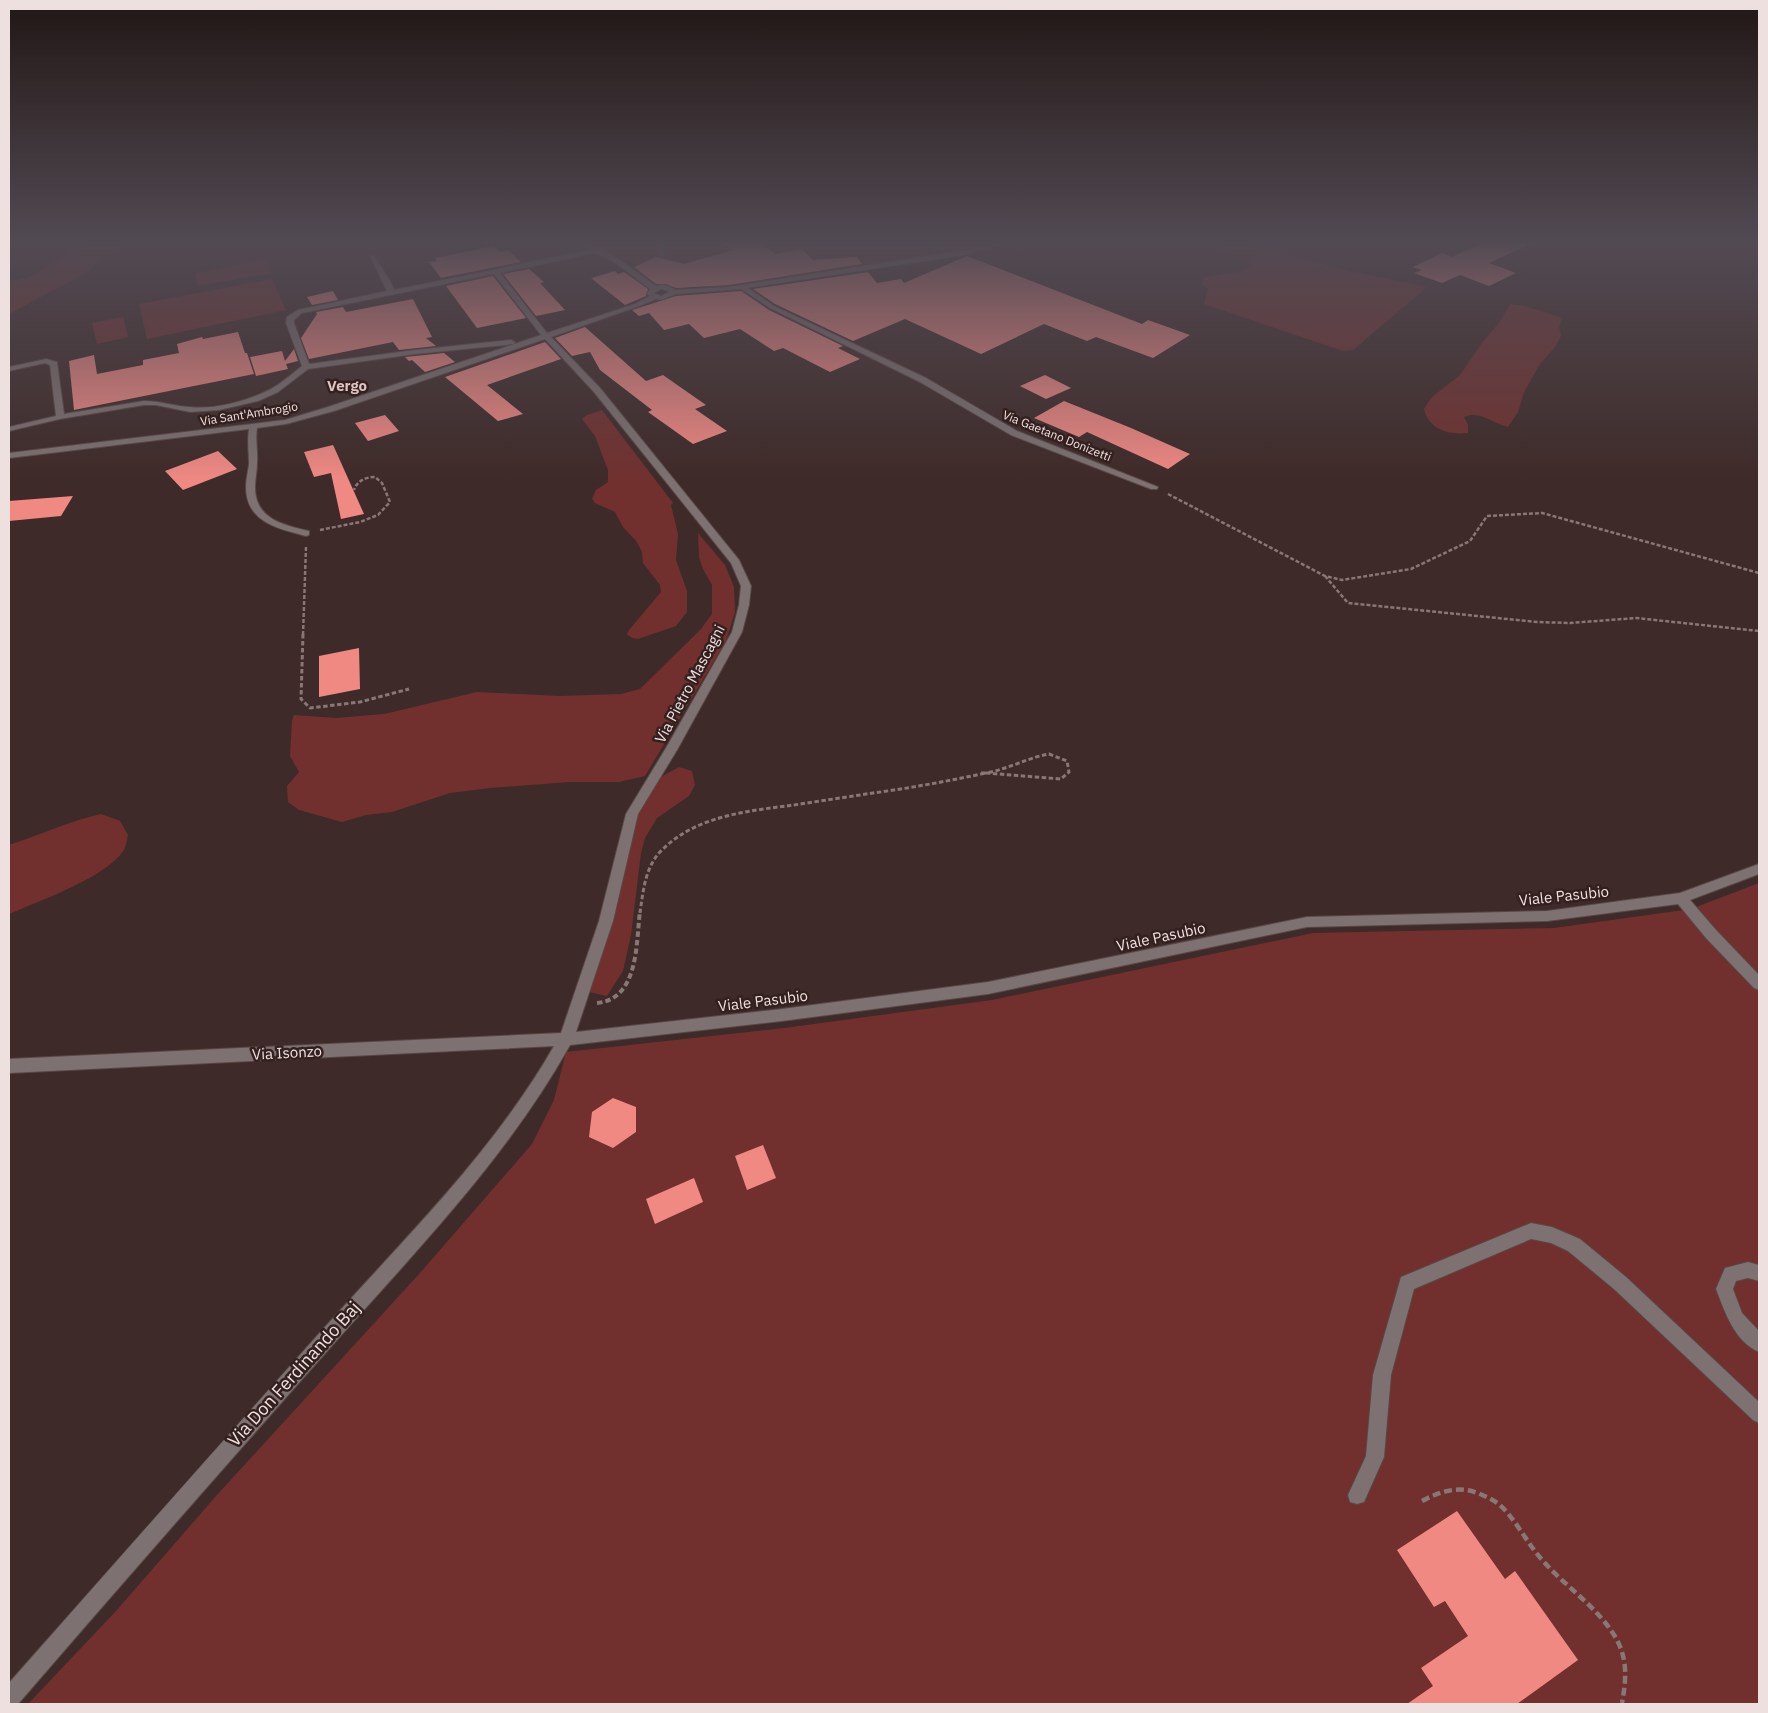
<svg xmlns="http://www.w3.org/2000/svg" width="1768" height="1713" font-family="'IBM Plex Sans',sans-serif">
<style>
.green{fill:#71302e}
.building{fill:#f18983}
.lines{fill:none;stroke-linecap:round;stroke-linejoin:round}
.minor-casing{stroke:#5a4745;stroke-width:2}
.path-far3{stroke:#887775;stroke-width:2.5;stroke-dasharray:4 2;stroke-linecap:butt}
.path-far2{stroke:#887775;stroke-width:3;stroke-dasharray:4.5 2.5;stroke-linecap:butt}
.path-far1{stroke:#887775;stroke-width:4;stroke-dasharray:5.5 3;stroke-linecap:butt}
.path{stroke:#887775;stroke-width:4.5;stroke-dasharray:8 4;stroke-linecap:butt}
.minor{fill:#7d7271;fill-rule:evenodd}
.labels{text-anchor:middle;stroke-width:5;stroke-linejoin:round;paint-order:stroke}
.far-street-label{font-size:12px;fill:#eee0df;stroke:#33201f}
.far-quarter-label{font-size:15px;font-weight:bold;fill:#dfc4c2;stroke:#33201f}
.street-label{font-size:15px;fill:#eee0df;stroke:#33201f}
.near-street-label{font-size:18px;fill:#eee0df;stroke:#33201f}
</style>
<rect width="100%" height="100%" fill="#3e2a28"/>
<!-- green -->
<g class="green">
<path d="M87 243H124L119 246 86 273 9 314V281L28 278Z"/>
<path d="M585 243H999L970 251 712 289 702 278 638 265Z"/>
<path d="M1223 243 1248 245 1346 270 1427 287 1353 350 1343 351 1204 304 1208 289 1201 283 1204 277 1242 271 1251 267 1249 261 1219 248 1218 246Z"/>
<path d="M267 259 272 273 198 286 195 273Z"/>
<path d="M272 279 286 310 147 339 139 304Z"/>
<path d="M1510 304 1525 306 1562 318 1559 327 1561 336 1555 347 1540 364 1524 392 1518 412 1508 427C1491 423 1481 410 1464 417L1468 425V433C1449 435 1429 430 1424 409L1432 397 1460 375 1482 343 1501 320Z"/>
<path d="M123 317 128 337 97 344 92 323Z"/>
<path d="M602 410 673 503 671 505 678 534 676 560 687 591V612L676 626 638 639 632 638 627 634 629 630 661 592 660 585 643 563 642 552 637 542 623 527 615 512 595 503 592 499 596 490 608 482V470L595 436 582 419 587 415Z"/>
<path d="M698 533 725 565 734 587 735 612 726 641 645 776 619 782H569L490 788 450 793 392 812 366 815 342 822 299 810 288 802 287 786 299 772 290 756 292 720 294 715 336 718 384 714 477 692 560 696 621 694 640 689 701 629 712 614V585L703 569 699 557Z"/>
<path d="M679 767 692 771 695 785 689 796 657 818 645 838 641 853 631 935 623 971 607 996 589 992 636 817 659 778Z"/>
<path d="M101 814 120 821 128 835C127 839 126 846 124 850 107 877 39 901 9 914V845C40 835 69 821 101 814Z"/>
<path d="M1759 883V1704H28L116 1611 216 1496 420 1273 532 1144 554 1100 566 1052 784 1028 992 1000 1313 933 1554 928 1691 909Z"/>
</g>
<!-- building -->
<g class="building">
<path d="M722 243H760L776 254 802 249 813 260 857 257 862 264 729 285 676 288 666 284H656L634 267 656 257 684 264 733 250Z"/>
<path d="M1482 243H1526V246L1489 263 1516 273 1489 286 1460 275 1442 283 1414 273 1422 270 1413 267 1442 253 1452 257Z"/>
<path d="M494 246 501 252 508 250 521 262 441 278 429 262 437 261 435 258Z"/>
<path d="M967 256 1142 324 1148 320 1190 335 1153 358 1096 337 1087 341 1044 324 981 354 905 319 853 341 775 304 753 289 868 272 877 283 901 279 904 283Z"/>
<path d="M529 269 544 282 540 283 565 310 536 316 503 274Z"/>
<path d="M615 271 618 274 624 272 648 289 646 296 625 305 591 278Z"/>
<path d="M493 276 526 318 477 328 446 286Z"/>
<path d="M333 291 338 300 312 305 307 297Z"/>
<path d="M741 291 769 310 843 346 838 348 860 359 830 372 783 348 774 351 740 329 704 338 689 324 664 330 649 313 639 316 632 310 676 296Z"/>
<path d="M413 299 432 337 426 338 436 346 399 350 393 342 309 359 301 338 317 314 316 312 343 307 346 312Z"/>
<path d="M585 327 646 381 663 375 706 405 695 409 727 431 693 444 648 412 652 410 600 370 590 352 572 356 555 338Z"/>
<path d="M238 332 245 353H247L254 374 74 410 69 361 94 355 97 374 143 365V360L179 353 177 344 202 337 203 339Z"/>
<path d="M545 342 561 359 487 385 523 414 498 421 445 377Z"/>
<path d="M294 349 298 361 286 364 288 369 256 376 250 357 282 351 285 361Z"/>
<path d="M444 353 455 362 425 372 412 360 409 361 405 357Z"/>
<path d="M1045 375 1071 388 1046 399 1020 386Z"/>
<path d="M1064 401 1131 428 1190 454 1168 469 1087 432 1079 437 1034 418Z"/>
<path d="M385 415 399 431 368 441 355 423Z"/>
<path d="M333 445 334 447 364 514 341 519 331 473 314 477 304 452Z"/>
<path d="M218 451 237 469 183 490 165 471Z"/>
<path d="M73 496 61 516 9 521V501Z"/>
<path d="M359 648 360 689 319 697V656Z"/>
<path d="M613 1098 636 1107V1132L613 1148 589 1137 592 1112Z"/>
<path d="M763 1145 776 1178 747 1190 735 1156Z"/>
<path d="M694 1178 703 1202 655 1224 646 1199Z"/>
<path d="M1457 1511 1505 1579 1515 1571 1578 1660 1517 1704H1407L1433 1686 1421 1668 1468 1636 1445 1601 1434 1607 1397 1550Z"/>
</g>
<g class="lines">
<!-- minor casing -->
<g class="minor-casing">
<g id="minor">
<path d="M576 243C602 243 635 271 656 286 661 284 671 285 675 290L729 287 972 249 952 243C961 243 973 247 981 247 990 246 997 243 1006 243L964 255 748 288 774 306 926 378 1017 431 1158 487 1157 489H1151L1011 435 920 382 770 308 741 289 676 294 661 300 656 299 639 306 551 337 600 388 739 560 751 586 749 605 742 632 677 750 638 814 613 921 576 1032 782 1009 988 982 1307 917 1547 911 1680 893 1759 864V874L1690 900 1716 930 1759 975V990L1754 988 1706 938 1678 904 1547 921 1307 927 988 994 782 1021 570 1045C507 1158 415 1252 329 1349 224 1467 121 1585 18 1704H9V1683C114 1564 219 1445 325 1327 406 1237 494 1151 554 1046L9 1073V1059L561 1033 599 921 626 814 666 748 732 632 739 605 741 586 731 563 594 392 545 339 334 411 286 424 257 428C255 440 258 451 257 463 257 471 255 479 255 487 255 519 283 525 309 531V535L306 536C278 529 246 522 246 487 246 479 248 472 249 464 249 452 247 441 249 429L9 458V453L285 420 328 407 541 335 494 274 302 313 294 320V323L309 364 415 350 511 340 515 342 514 344 415 354 308 369 278 392 258 401 219 410 190 412 156 405H144L60 419 9 431V427L56 416 50 365 45 363 9 371V367L46 359 57 362 64 414 144 401C160 401 174 406 189 407 215 410 248 401 271 389 282 383 292 374 302 366L286 323 287 317 298 310 387 291 370 256H374L389 279 394 290 589 250ZM595 253 614 262 650 289 647 294 650 296 635 304 547 333 500 273ZM661 289 668 291 669 292 661 296 654 293Z"/>
<path d="M662 243H669L665 247V255L662 257 659 255V247Z"/>
<path d="M847 243H855L849 247H845Z"/>
<path d="M1537 243 1530 247 1527 245 1529 243Z"/>
<path d="M1531 1223 1552 1227 1580 1239 1626 1277 1759 1402V1423L1753 1420 1614 1289 1568 1251 1551 1243 1531 1239 1414 1289 1391 1375 1384 1457 1364 1502 1357 1504 1350 1502 1348 1495 1366 1456 1373 1375 1401 1277Z"/>
<path d="M1748 1262 1759 1265V1281L1748 1278 1736 1281 1733 1289 1742 1313 1759 1331V1352C1734 1341 1725 1312 1716 1289L1725 1268Z"/>
</g>
</g>
<!-- path-far3 -->
<g class="path-far3">
<path d="M1168 494 1325 576 1342 580 1411 569 1470 541 1487 516 1542 513 1759 573"/>
<path d="M320 530 360 522 378 515 390 502 382 483 375 477C365 477 357 481 354 490"/>
<path d="M1325 576 1348 603 1537 622 1570 623 1636 618 1759 631"/>
<path d="M303 635 306 547"/>
</g>
<!-- path-far2 -->
<g class="path-far2">
<path d="M303 634 301 699 310 708 360 702 409 689"/>
<path d="M1049 754 1067 761 1069 772 1061 779 986 773C1008 769 1027 758 1049 754Z"/>
<path d="M981 773H986"/>
<path d="M640 913C643 892 645 868 660 852 694 816 747 811 794 805 820 801 847 797 873 793 911 788 948 781 986 773"/>
</g>
<!-- path-far1 -->
<path class="path-far1" d="M597 1003C639 999 636 943 640 911"/>
<!-- path -->
<path class="path" d="M1422 1501C1441 1491 1459 1485 1480 1494 1487 1497 1494 1500 1500 1505 1517 1521 1528 1545 1544 1562 1567 1588 1600 1609 1617 1640 1628 1661 1626 1681 1622 1703"/>
<!-- minor -->
<use href="#minor" class="minor"/>
</g>
<!-- sky -->
<linearGradient id="sky" x2="0" y2="1"><stop stop-color="#221716"/><stop offset="0.5" stop-color="#524a53"/><stop offset="1" stop-color="#524a53" stop-opacity="0"/></linearGradient>
<rect width="1768" height="483" fill="url(#sky)"/>
<g class="labels">
<!-- far-street labels -->
<g class="far-street-label">
<text transform="translate(249 414) rotate(-9)" y="4">Via Sant'Ambrogio</text>
<text transform="translate(1057 436) rotate(22)" y="4">Via Gaetano Donizetti</text>
</g>
<!-- far-quarter labels -->
<g class="far-quarter-label">
<text x="347" y="391">Vergo</text>
</g>
<!-- street labels -->
<g class="street-label">
<text transform="translate(690 684) rotate(-62)" y="5">Via Pietro Mascagni</text>
<text transform="translate(1564 896) rotate(-6)" y="5">Viale Pasubio</text>
<text transform="translate(1161 937) rotate(-12)" y="5">Viale Pasubio</text>
<text transform="translate(763 1001) rotate(-7)" y="5">Viale Pasubio</text>
<text transform="translate(287 1053) rotate(-3)" y="5">Via Isonzo</text>
</g>
<!-- near-street labels -->
<g class="near-street-label">
<text transform="translate(294 1374) rotate(-48)" y="6">Via Don Ferdinando Baj</text>
</g>
</g>
<!-- border -->
<rect width="1768" height="1713" fill="none" stroke="#eee0df" stroke-width="20"/>
</svg>
